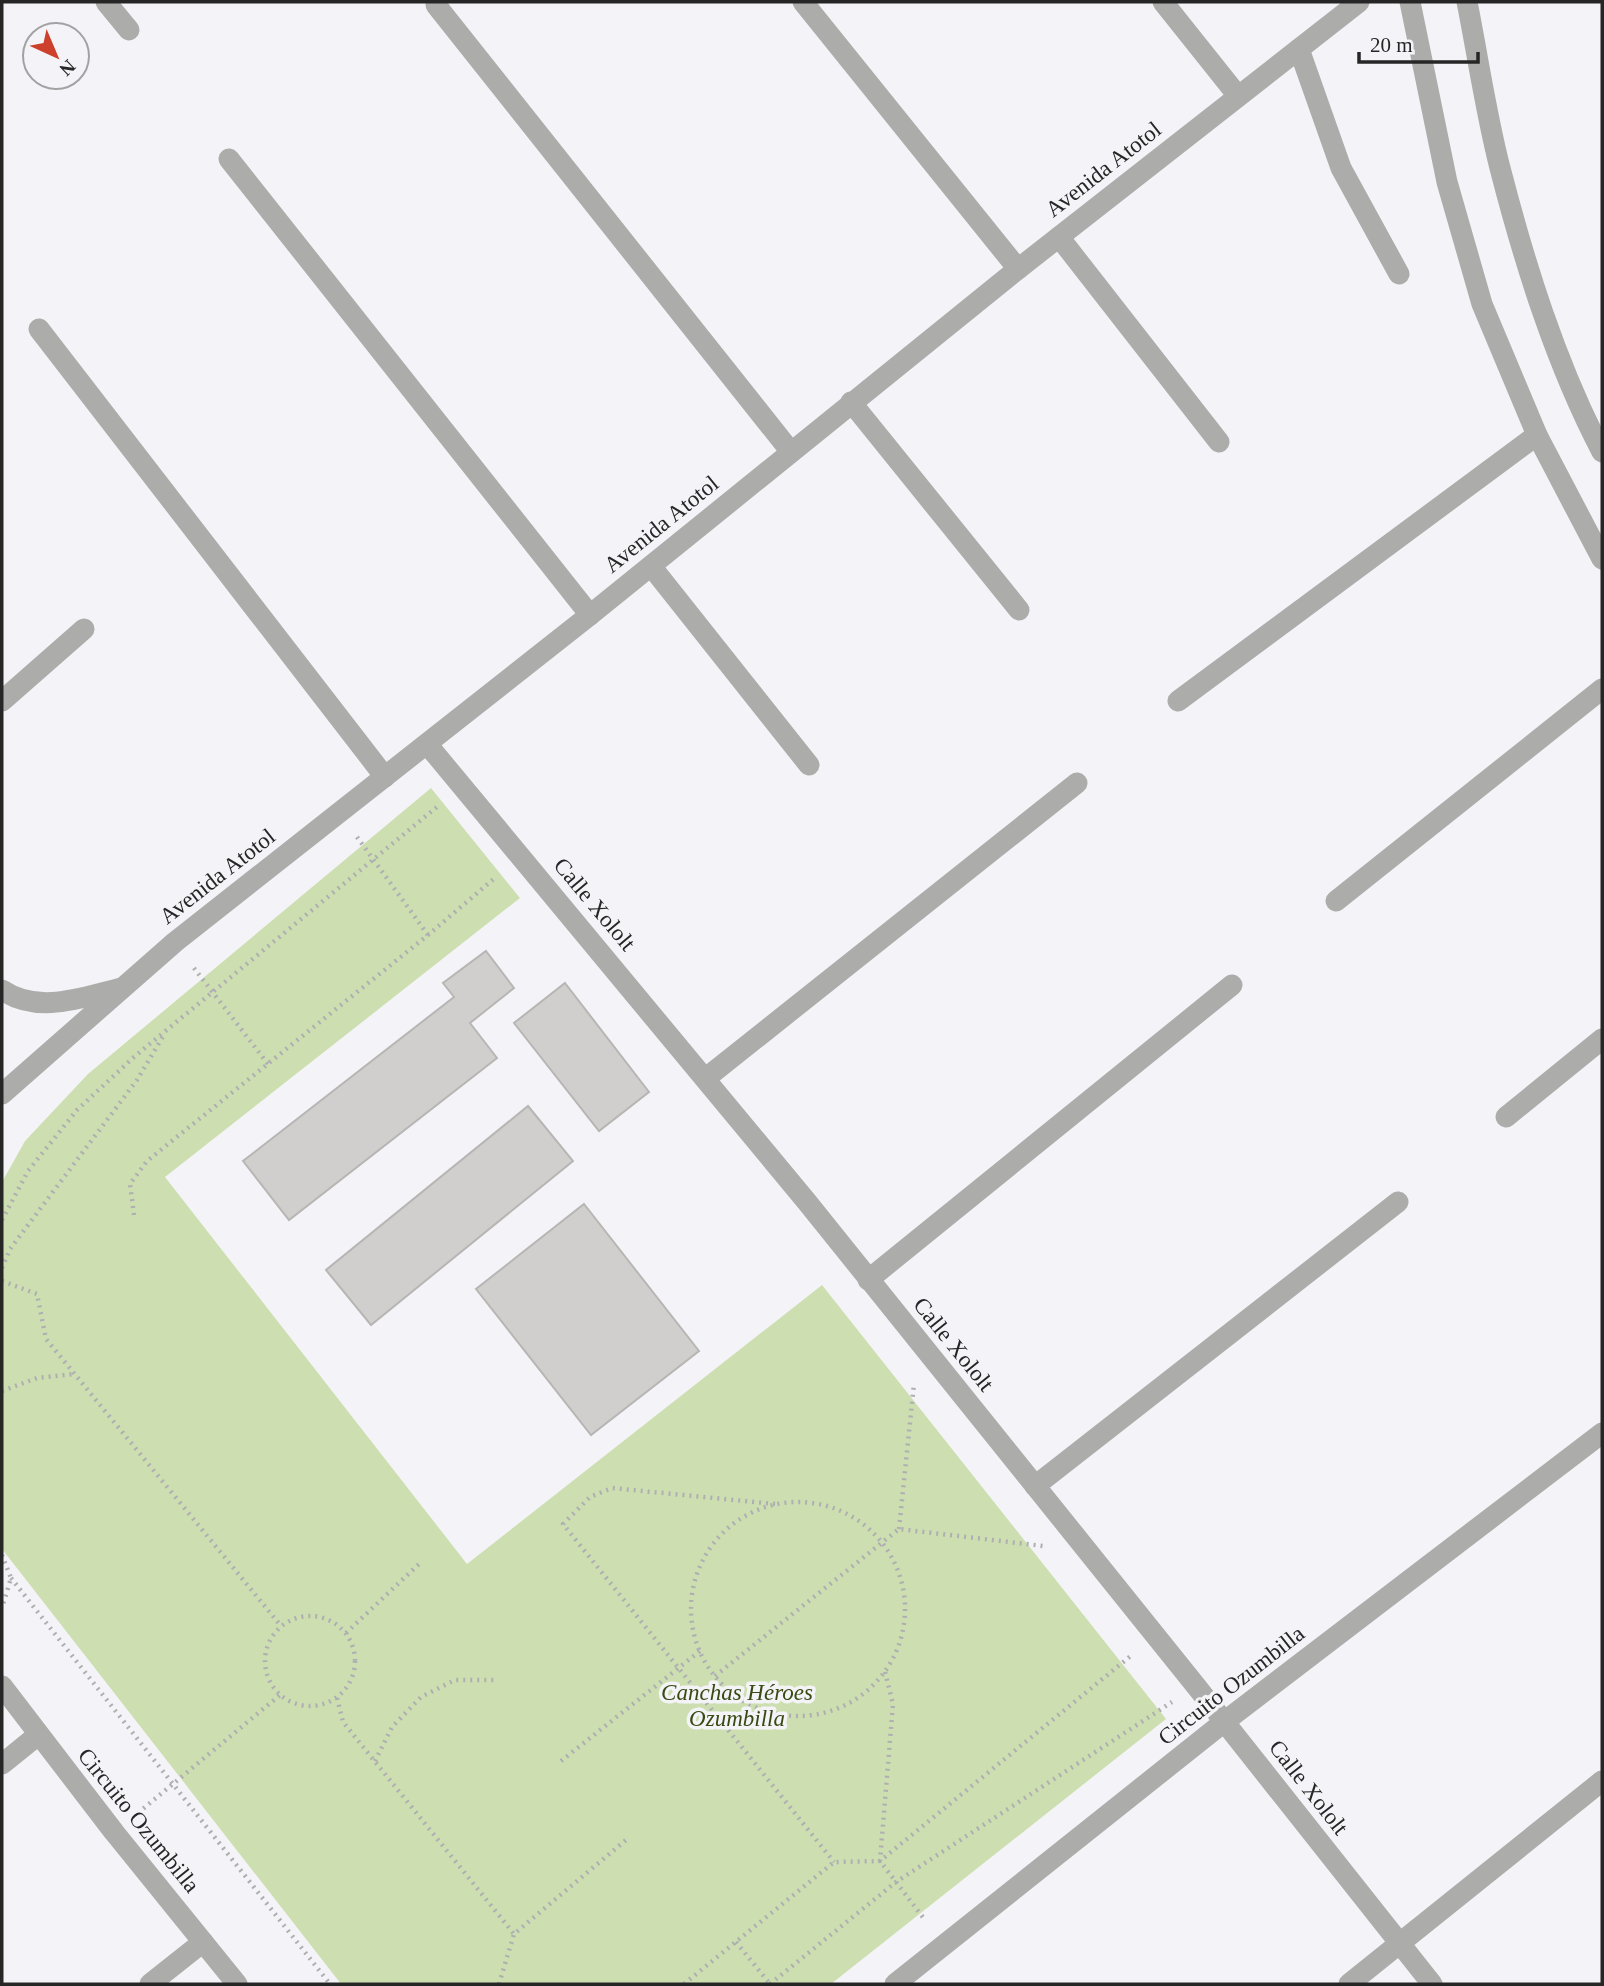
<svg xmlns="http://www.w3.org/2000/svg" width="1604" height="1986" font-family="'Times New Roman',serif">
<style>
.green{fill:#cddfb1}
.building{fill:#d1cfcd;stroke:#b8b6b4;stroke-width:2}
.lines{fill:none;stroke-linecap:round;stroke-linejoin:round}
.path{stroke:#afafb2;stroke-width:4.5;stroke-dasharray:2 5;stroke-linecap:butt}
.minor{stroke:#acacab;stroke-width:21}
.tertiary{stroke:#acacab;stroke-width:21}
.labels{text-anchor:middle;stroke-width:7;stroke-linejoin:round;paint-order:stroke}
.street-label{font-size:23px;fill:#262627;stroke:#f4f4f8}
.park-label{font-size:23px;font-style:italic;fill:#384912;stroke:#f4f4f8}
</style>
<rect width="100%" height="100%" fill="#f4f4f8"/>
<!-- green -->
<path class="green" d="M431 788 520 898 165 1177 467 1564 822 1285 1166 1719 831 1984H341L2 1549V1182L25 1141 88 1074Z"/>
<!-- building -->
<g class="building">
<path d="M486 951 514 988 470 1023 497 1058 289 1220 243 1161 454 997 443 983Z"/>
<path d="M565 983 649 1092 599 1131 514 1023Z"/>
<path d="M528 1106 573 1161 371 1325 326 1270Z"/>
<path d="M584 1204 699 1351 591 1435 476 1289Z"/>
</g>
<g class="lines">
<!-- path -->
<g class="path">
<path d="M357 837 428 935"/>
<path d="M194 968 268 1064"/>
<path d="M134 1215 130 1184 147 1161 428 935 496 877"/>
<path d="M2 1220 28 1171 77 1110 134 1057 438 806"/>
<path d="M2 1268 10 1249 137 1080 165 1033"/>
<path d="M2 1281 37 1294 46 1339 281 1626"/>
<path d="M2 1391 37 1378 73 1374"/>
<circle cx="798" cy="1609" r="107"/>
<path d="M775 1504 612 1488 590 1497 563 1524 834 1862"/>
<path d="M899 1529 914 1384"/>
<path d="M2 1555 11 1578 2 1608"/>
<path d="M11 1578 330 1984"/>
<circle cx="310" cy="1661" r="45"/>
<path d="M346 1633 419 1564"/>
<path d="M885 1672 893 1704 880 1861 925 1920"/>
<path d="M715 1676 899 1529 1043 1546"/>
<path d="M337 1698 343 1722 514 1934"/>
<path d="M375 1761 392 1727 421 1697 455 1680H494"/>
<path d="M561 1761 700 1651"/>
<path d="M138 1813 280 1695"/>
<path d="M736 1942 770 1984"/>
<path d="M499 1984 514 1934 626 1840"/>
<path d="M684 1984 834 1862 880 1861 1133 1654"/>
<path d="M770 1984 896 1882 1172 1702"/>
</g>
<!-- minor -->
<g class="minor">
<path d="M106 2 129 30"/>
<path d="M803 2 1018 269"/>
<path d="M1163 2 1238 96"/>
<path d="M436 5 791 452"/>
<path d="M1299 49 1341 168 1399 274"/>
<path d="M229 159 590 615"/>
<path d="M1059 237 1219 442"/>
<path d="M39 329 385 777"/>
<path d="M851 402 1019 610"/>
<path d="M651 566 809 765"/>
<path d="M2 701 84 629"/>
<path d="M1178 701 1537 435"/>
<path d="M427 744 807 1202 1196 1686 1432 1984"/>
<path d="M1336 901 1602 689"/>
<path d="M2 990C39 1015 83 997 122 988"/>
<path d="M706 1078 1077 783"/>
<path d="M2 1094 175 942 590 615 1018 269 1359 2"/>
<path d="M1506 1117 1602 1039"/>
<path d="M868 1280 1232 985"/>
<path d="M1035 1486 1398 1202"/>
<path d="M2 1686 114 1832 237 1984"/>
<path d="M2 1764 38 1735"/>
<path d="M150 1984 203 1942"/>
<path d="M895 1984 1224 1722 1602 1433"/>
<path d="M1349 1984 1602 1781"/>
</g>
<!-- tertiary -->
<g class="tertiary">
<path d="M1410 2 1447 182 1482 304 1537 435 1602 559"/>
<path d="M1467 2C1478 57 1486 114 1500 168 1525 265 1556 364 1602 452"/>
</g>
</g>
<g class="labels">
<!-- street labels -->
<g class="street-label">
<text transform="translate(1103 169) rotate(-38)" y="8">Avenida Atotol</text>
<text transform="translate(661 524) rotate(-39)" y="8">Avenida Atotol</text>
<text transform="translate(217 876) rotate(-38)" y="8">Avenida Atotol</text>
<text transform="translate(595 904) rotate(50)" y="8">Calle Xololt</text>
<text transform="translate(954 1344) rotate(51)" y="8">Calle Xololt</text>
<text transform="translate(1231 1685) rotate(-38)" y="8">Circuito Ozumbilla</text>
<text transform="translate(1309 1787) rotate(52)" y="8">Calle Xololt</text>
<text transform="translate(139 1820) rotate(51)" y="8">Circuito Ozumbilla</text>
</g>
<!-- park labels -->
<g class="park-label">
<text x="737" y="1700">Canchas Héroes<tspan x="737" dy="26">Ozumbilla</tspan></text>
</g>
</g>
<!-- border -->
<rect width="1604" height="1986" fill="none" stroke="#262627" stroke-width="7"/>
<!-- north arrow -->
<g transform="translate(56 56) rotate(136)"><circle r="33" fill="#f4f4f8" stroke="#a2a2a4" stroke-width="2"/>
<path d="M0-5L12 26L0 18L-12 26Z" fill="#cc402c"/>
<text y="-10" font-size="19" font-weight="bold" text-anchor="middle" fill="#262627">N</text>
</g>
<!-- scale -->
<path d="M1359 52v10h119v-10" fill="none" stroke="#262627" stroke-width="3.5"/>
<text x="1370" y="52" font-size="21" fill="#262627" stroke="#f4f4f8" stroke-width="5" paint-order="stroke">20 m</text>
</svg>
